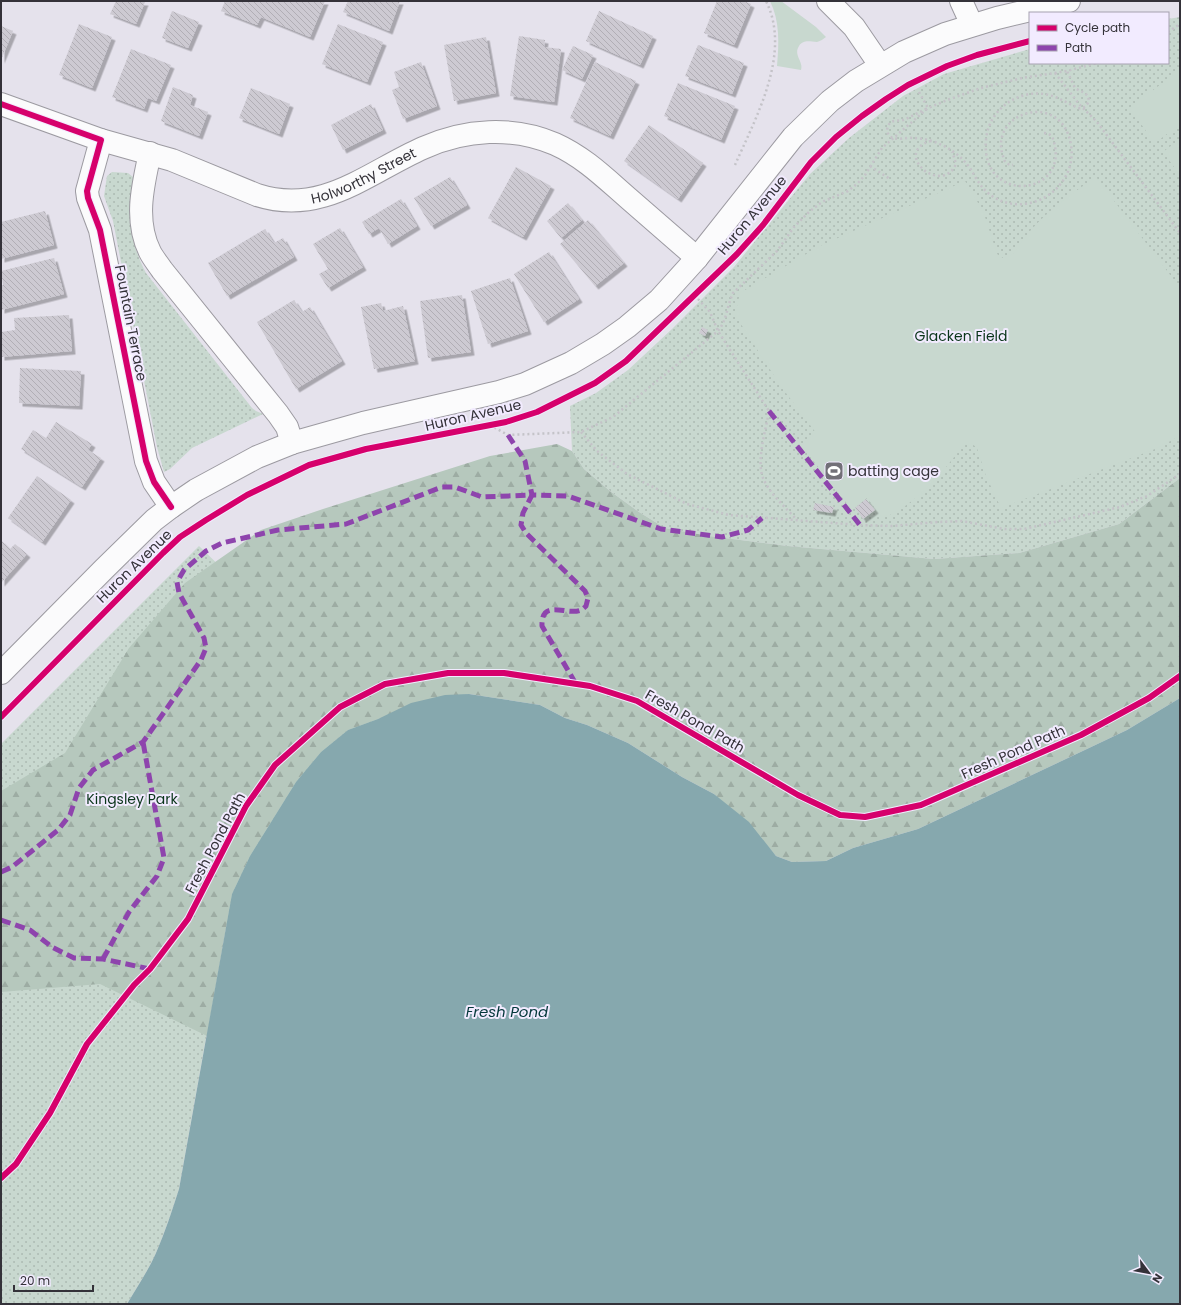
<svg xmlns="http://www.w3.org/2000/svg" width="1181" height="1305" font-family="Poppins,sans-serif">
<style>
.grass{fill:url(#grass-dots)}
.forest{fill:url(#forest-firs)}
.garden{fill:#c8d8cf}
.water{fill:#86a8ae}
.building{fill:url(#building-back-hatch);filter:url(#shadow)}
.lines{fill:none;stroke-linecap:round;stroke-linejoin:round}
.minor-casing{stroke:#9c9aa1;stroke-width:24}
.path{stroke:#c4c3c8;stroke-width:2.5;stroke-dasharray:2 3;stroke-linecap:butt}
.minor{stroke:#fbfbfc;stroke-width:22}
.quiet{stroke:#8e44ad;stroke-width:5;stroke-dasharray:10 5;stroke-linecap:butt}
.cycleway-casing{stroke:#f2ebff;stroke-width:8}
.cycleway{stroke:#d6006c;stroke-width:6}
.labels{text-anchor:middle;stroke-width:4;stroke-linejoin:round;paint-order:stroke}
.street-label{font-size:14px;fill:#343239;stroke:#f2ebff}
.park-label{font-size:14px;fill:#0a351a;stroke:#f2ebff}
.poi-label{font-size:14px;fill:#343239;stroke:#f2ebff;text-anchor:start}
.water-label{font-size:15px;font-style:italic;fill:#03373a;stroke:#f2ebff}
</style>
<defs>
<pattern id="grass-dots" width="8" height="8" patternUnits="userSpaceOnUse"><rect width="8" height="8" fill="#c8d8cf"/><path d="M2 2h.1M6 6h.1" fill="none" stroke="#acbab2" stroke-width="1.8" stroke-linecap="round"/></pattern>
<pattern id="forest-firs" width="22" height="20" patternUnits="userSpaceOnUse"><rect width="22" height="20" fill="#b6c8bd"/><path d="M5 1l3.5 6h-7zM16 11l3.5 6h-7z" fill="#9daca3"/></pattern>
<pattern id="building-back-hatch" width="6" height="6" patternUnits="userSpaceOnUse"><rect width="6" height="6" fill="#cdcad2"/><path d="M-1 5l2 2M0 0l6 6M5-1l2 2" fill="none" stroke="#b1aeb5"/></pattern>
<filter id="shadow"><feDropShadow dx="3.5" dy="3.5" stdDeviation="0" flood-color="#0004"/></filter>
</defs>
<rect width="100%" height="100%" fill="#e5e2ec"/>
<!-- grass -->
<g class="grass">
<path d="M1180 17V478L1119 524 1019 553 934 559 788 546 709 536 665 528 639 512 610 491 584 469 572 451 570 406 596 393 628 370 672 329 734 267 810 174 849 138 903 96 944 74 1030 49V63H1168V19Z"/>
<path d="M112 172 128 173 133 177C133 188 131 198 130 209 130 232 135 252 146 273L252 408 256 411 263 414 192 448 170 469 164 472 157 447 113 221 104 196 107 176Z"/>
<path d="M199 546 378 719 226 926 179 1189C172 1211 165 1232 156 1253 148 1271 137 1287 127 1304H1V744Z"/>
</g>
<!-- forest -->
<path class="forest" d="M557 444 572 451 584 469 610 491 639 512 665 528 709 536 788 546 934 559 1019 553 1119 524 1180 478V698L1127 730 918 829 853 848 826 861 792 862 776 856 763 841 714 794 682 777 628 743 587 725 565 718 540 705 469 694 378 719 348 730 321 752 296 782 250 856 232 894 207 1036 100 984 1 992V791L65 753 129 648 185 583 261 530 323 509 490 456Z"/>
<!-- garden -->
<g class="garden">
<path d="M770 1H781L816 27 826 37C823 39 821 41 817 42 810 42 804 39 799 46 793 55 804 62 801 70L777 66C779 44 780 21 770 1Z"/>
<path d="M1180 70V124L1155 143 1129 108Z"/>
<path d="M1180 139V175L1163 152Z"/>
<path d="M1096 177 1180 288V436L1155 449 1001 508 986 476 977 448 971 443 963 446 938 477 917 497 905 506 890 515 881 516 867 498 852 510 801 445 816 433 780 385 735 315 740 293 820 246 965 181 971 190 984 214 997 254 1003 258C1016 255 1015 249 1023 240 1042 214 1070 195 1096 177Z"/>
</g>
<!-- water -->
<path class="water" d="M469 694 540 705 565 718 587 725 628 743 682 777 714 794 749 822 776 856 792 862 826 861 853 848 918 829 1127 730 1180 698V1304H127C137 1287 148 1271 156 1253 165 1232 172 1211 179 1189L232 894 250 856 296 782 321 752 348 730 378 719 411 703 445 695Z"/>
<!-- building -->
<g class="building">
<path d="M116 1 145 2 136 24 110 14Z"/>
<path d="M225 1H325L310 37 261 17 257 25 221 11Z"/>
<path d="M348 1H400L389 31 343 12Z"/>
<path d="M717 1H744L751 4 734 45 704 33Z"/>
<path d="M172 11 199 22 188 48 162 38Z"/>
<path d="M599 11 653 36 640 65 586 41Z"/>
<path d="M79 24 112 37 92 88 59 75Z"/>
<path d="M338 24 383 42 367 82 322 64Z"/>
<path d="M1 26 13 31 1 60Z"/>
<path d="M519 36 545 40 544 47 561 49 554 102 510 96Z"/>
<path d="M486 37 496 93 454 101 444 45Z"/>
<path d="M698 45 744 63 732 94 685 76Z"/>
<path d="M573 46 593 55 582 79 562 70Z"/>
<path d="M131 49 171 65 156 101 148 98 144 109 112 97Z"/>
<path d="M421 62 437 106 403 119 392 90 399 87 394 72Z"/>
<path d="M595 62 636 81 610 136 570 118Z"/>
<path d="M678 83 735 106 721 140 664 116Z"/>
<path d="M173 87 193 95 190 105 208 112 199 136 161 121Z"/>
<path d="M251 88 290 104 279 134 239 118Z"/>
<path d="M371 104 383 130 343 150 331 125Z"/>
<path d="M649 125 703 163 678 199 624 161Z"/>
<path d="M516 167 551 186 523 237 488 218Z"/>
<path d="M450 177 467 205 431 226 414 198Z"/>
<path d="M401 199 417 226 388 244 379 228 369 234 362 222Z"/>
<path d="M568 203 582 220 561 238 547 221Z"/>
<path d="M45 211 54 245 1 259V222Z"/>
<path d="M588 220 624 263 595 286 560 244Z"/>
<path d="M340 228 363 267 328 288 319 274 328 269 313 244Z"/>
<path d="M265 229 274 243 283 238 294 257 227 296 208 263Z"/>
<path d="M549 252 579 299 544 322 514 274Z"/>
<path d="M54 258 64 294 1 310V285H3L1 271Z"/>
<path d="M510 278 528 331 488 344 471 291Z"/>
<path d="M462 295 471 352 428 358 420 301Z"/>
<path d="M294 300 302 312 310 307 342 361 296 389 257 322Z"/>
<path d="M381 303 383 311 403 306 415 361 374 369 361 307Z"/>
<path d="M69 315 72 351 1 357V332L15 330 14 318Z"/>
<path d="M702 327 708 330 705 336 699 333Z"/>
<path d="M20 368 81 371 79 406 19 403Z"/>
<path d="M56 422 92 444 88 450 101 458 82 487 21 449 33 430 46 438Z"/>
<path d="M37 476 71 500 42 542 8 518Z"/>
<path d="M866 499 875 510 863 519 855 508Z"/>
<path d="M815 503 834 507 832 513 813 510Z"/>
<path d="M1 540 10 549 15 544 27 554 1 583Z"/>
</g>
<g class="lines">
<!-- minor casing -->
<g class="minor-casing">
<g id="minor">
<path d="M828 1 854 27 880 65"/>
<path d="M961 1 972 25"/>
<path id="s1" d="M1 104 101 140 172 160 257 195C322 216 367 173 423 148 465 129 513 126 555 144 584 157 605 178 628 198 651 218 674 238 697 258"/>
<path d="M101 140 87 191 88 198 100 230 146 461 154 482 171 507"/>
<path d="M150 153C143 185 134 220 150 252 153 258 158 264 162 270L278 414 287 427 292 443"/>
<path d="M1 673 104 569 154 520 171 507 196 490 257 457 292 443 363 423 499 392 525 384 571 363 603 344 627 327 659 300 697 258 793 137 830 101 856 81 904 52 945 34 997 18 1069 1"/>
</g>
</g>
<!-- path -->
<g class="path">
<path d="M1168 32 1180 24"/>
<path d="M1055 73 1079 104 1097 122 1180 233"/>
<path d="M919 92 928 108C919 112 911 117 903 120 899 121 895 120 891 122 886 126 886 134 891 137 897 141 906 137 912 138 936 138 961 152 973 173 978 182 983 190 992 196 1028 220 1078 188 1071 145 1062 89 988 112 1003 156 1004 162 1007 165 1013 165"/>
<path d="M1044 133C1050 133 1053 137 1054 142 1069 197 980 205 986 140 988 111 1016 90 1044 94 1057 96 1067 103 1078 108 1084 109 1087 105 1089 101 1088 92 1081 92 1075 88L1067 71"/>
<path d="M931 141C891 152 941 197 956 164L954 157 952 152"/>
<path d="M735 165C756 117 792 53 766 1"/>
<path d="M870 166 890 179"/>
<path d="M698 299 710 312 718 331 769 411C766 430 756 460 763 478 769 493 786 508 797 520"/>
<path d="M490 425 508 435 581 432 613 417 718 331C727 320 727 306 733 293L777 251 794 227 809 212 822 202 848 191 858 183 865 175 882 148 928 108 950 99 981 88 1022 78 1067 71 1097 63"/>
<path d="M581 432 597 451 627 474 687 504 729 515 860 525 892 526 938 522 962 521 1004 529H1024L1120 507 1147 496 1180 474"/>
</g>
<!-- minor -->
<use href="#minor" class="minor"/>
<!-- quiet -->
<g class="quiet">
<path d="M769 411 860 525"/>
<path d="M508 435 525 461 532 495 568 496 661 529 722 537 748 530 762 518"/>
<path d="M1 872 12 867 58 830 70 815 79 788 93 770 143 742 201 660 206 648 204 638 179 593 177 582 184 570 206 551 222 543 278 530 346 524 442 487H455L482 497 532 495 523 513 521 525 526 533 585 591 588 598 586 606C585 607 583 609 581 610 567 616 541 598 542 626L576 684"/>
<path d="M1 920 30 930 52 947 74 958 103 959 150 969"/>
<path d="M103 959 129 912 157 876 164 858 143 742"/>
</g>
<!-- cycleway casing -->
<g class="cycleway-casing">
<g id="cycleway">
<path d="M1 104 101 140 87 191 88 198 100 230 146 461 154 482 171 507"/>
<path d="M1 717 163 553 180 537 206 520 247 495 309 465 366 449 506 422 537 412 595 383 626 361 737 254 763 225 811 162 836 137 862 116 886 99 908 85 947 66 977 55 1030 41"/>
<path d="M1 1178 16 1164 50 1113 87 1044 134 985 150 969 188 919 246 806 275 765 340 707 385 684 448 673H504L590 686 637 701 798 795 840 815 865 817 921 805 1081 735 1149 698 1180 676"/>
</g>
</g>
<!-- cycleway -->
<use href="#cycleway" class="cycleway"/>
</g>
<!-- icons -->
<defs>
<g id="stadium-square" transform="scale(1)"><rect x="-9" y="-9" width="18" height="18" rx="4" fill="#727078" stroke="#f2ebff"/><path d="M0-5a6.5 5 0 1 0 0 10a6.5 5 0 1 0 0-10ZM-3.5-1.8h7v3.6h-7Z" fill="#fff"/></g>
</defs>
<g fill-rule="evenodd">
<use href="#stadium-square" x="834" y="471"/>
</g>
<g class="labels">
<!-- street labels -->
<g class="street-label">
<text dy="5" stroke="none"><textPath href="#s1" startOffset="384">Holworthy Street</textPath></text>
<text transform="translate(752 215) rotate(-50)" y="5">Huron Avenue</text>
<text transform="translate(131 323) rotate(79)" y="5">Fountain Terrace</text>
<text transform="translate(473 415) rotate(-13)" y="5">Huron Avenue</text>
<text transform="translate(134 566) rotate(-44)" y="5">Huron Avenue</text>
<text transform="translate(695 721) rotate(30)" y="5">Fresh Pond Path</text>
<text transform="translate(1013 752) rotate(-24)" y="5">Fresh Pond Path</text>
<text transform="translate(215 843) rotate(-62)" y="5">Fresh Pond Path</text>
</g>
<!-- park labels -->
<g class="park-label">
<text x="961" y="341">Glacken Field</text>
<text x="132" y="804">Kingsley Park</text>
</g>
<!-- poi labels -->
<g class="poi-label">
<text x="848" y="476">batting cage</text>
</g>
<!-- water labels -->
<g class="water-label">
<text x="507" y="1017">Fresh Pond</text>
</g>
</g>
<!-- border -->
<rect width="1181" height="1305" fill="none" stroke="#343239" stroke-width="4"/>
<!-- legend -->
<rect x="1029" y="12" width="140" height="52" fill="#f2ebff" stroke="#a6a1b0"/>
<rect x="1037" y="25" width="20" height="6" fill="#d6006c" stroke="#a6a1b0"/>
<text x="1065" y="32" font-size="12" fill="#343239">Cycle path</text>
<rect x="1037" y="45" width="20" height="6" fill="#8e44ad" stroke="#a6a1b0"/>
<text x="1065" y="52" font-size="12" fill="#343239">Path</text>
<!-- north arrow -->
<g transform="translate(1149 1273) rotate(122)" stroke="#f2ebff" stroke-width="3" paint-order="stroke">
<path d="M0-3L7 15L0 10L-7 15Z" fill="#343239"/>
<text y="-6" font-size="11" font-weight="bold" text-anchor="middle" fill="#343239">N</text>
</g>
<!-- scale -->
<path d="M14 1285v6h79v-6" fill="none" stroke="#343239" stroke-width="2"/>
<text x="20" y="1285" font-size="12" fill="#343239" stroke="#f2ebff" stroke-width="3" paint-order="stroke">20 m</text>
</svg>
